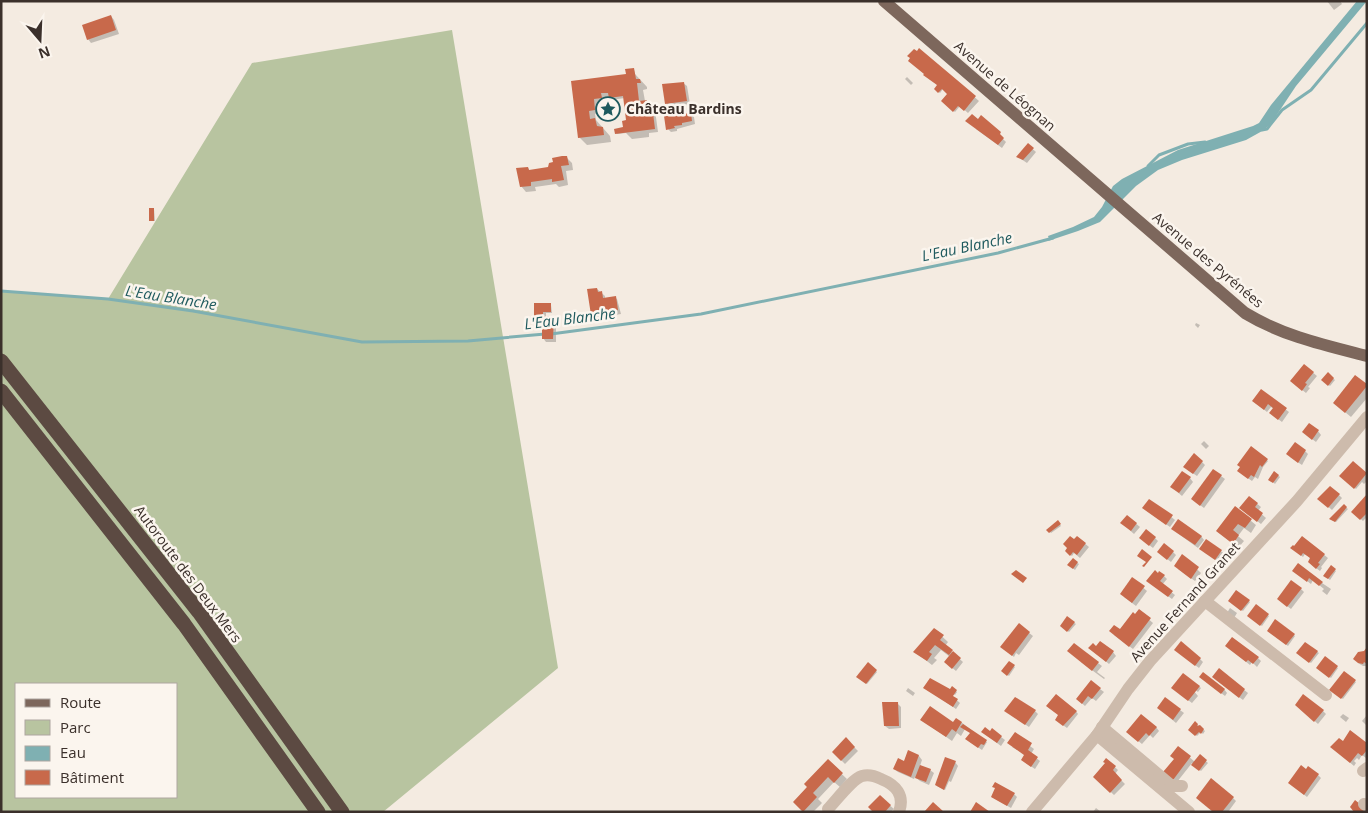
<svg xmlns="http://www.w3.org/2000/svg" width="1368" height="813" font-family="'Open Sans',sans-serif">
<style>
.green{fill:#b8c4a0;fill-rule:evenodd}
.water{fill:#7fb0b2}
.shadow{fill:#0003}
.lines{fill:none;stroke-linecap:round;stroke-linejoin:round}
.stream{stroke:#7fb0b2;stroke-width:3}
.building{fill:#c8694b}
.minor{stroke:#cdbbac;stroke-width:12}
.major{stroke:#7d675c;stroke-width:12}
.highway{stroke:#5c4a42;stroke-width:15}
.labels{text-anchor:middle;stroke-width:5;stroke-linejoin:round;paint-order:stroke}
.street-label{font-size:14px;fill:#3b302b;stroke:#fbf5ee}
.poi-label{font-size:14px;font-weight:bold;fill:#3b302b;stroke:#fbf5ee;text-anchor:start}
.water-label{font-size:15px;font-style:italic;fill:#1f5a5e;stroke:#fbf5ee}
</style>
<rect width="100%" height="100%" fill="#f4ebe1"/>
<!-- green -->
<path class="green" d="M452 30 558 668 383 812H1V291L108 299 252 63ZM16 684H176V797H16Z"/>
<!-- water -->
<path class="water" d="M1357 1H1367L1296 86 1272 122 1264 130 1246 140 1182 160 1158 170 1136 186 1100 222 1078 231 1048 241 1049 239 1048 236 1073 227 1094 217 1102 207 1113 186 1122 179 1178 150 1253 126 1259 123 1271 105Z"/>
<!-- shadow -->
<g class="shadow">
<path d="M1327 1H1340L1342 4 1334 10Z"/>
<path d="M111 16 114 20 119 34 91 43 88 39Z"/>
<path d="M919 49 979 101 968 113 960 106 955 112 943 101 949 94 943 89 940 93 935 89 938 86 917 53Z"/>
<path d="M634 70 635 74 647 87V89L643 90 645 101 655 110 658 132 649 133V137L632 139 626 133 617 134 616 133 623 129 628 121 625 98 597 102 598 113 595 114 596 120 610 136 611 142 587 145 579 137 572 82 627 75Z"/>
<path d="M907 77 913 83 911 85 905 79Z"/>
<path d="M683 83 687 86 690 104 669 106 666 103Z"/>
<path d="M690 114 694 117 695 124 677 129V131L671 132 668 129Z"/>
<path d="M978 120 1003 137 1002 138 1006 142 1002 148 976 129Z"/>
<path d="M1028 145 1036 152 1027 163 1018 157Z"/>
<path d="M567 158 572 163 573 170 566 171 568 185 559 187 556 184 535 187 536 191 526 192 521 186 528 168 530 171 549 168Z"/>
<path d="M154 209 155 221H152L151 220Z"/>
<path d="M597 289 605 296V299L615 298 617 299 621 314 596 318 593 314Z"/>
<path d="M551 305 552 313H546V317H553L556 320V342H546L543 338V322H538L535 319Z"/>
<path d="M1196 323 1200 325 1198 328 1195 325Z"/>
<path d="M1305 366 1317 376 1308 387 1310 388 1306 393 1295 384Z"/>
<path d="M1328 374 1335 380 1330 386 1323 380Z"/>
<path d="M1367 386V398L1351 417 1340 408Z"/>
<path d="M1261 391 1289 412 1282 422 1274 416V409L1271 407 1267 412 1257 404Z"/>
<path d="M1318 431 1321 435 1316 442 1307 435Z"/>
<path d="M1204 441 1209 446 1206 449 1201 444Z"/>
<path d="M1252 448 1268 461 1263 467 1258 479 1255 477 1252 481 1242 474Z"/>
<path d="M1305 451 1308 454 1302 465 1290 457Z"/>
<path d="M1202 462 1205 465 1197 476 1188 470Z"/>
<path d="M1353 462 1367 474V481L1364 484 1362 482 1356 489 1353 486Z"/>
<path d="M1214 471 1225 479 1204 508 1196 502Z"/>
<path d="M1275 473 1280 477 1275 484 1270 479Z"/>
<path d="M1190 478 1193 482 1182 496 1175 490Z"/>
<path d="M1339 495 1342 498 1332 510 1324 503Z"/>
<path d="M1367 496V517L1363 521 1353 512Z"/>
<path d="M1249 497 1261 507 1258 511 1266 518 1261 524 1244 511Z"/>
<path d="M1150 500 1175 520 1170 527 1147 511Z"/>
<path d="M1344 506 1348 509 1336 522 1332 520Z"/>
<path d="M1235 508 1256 525 1251 533 1244 528 1238 536 1244 541 1238 548 1217 531Z"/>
<path d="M1127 516 1140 527 1134 534 1125 526Z"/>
<path d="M1058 522 1061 526 1051 533 1048 530Z"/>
<path d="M1176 532 1201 536 1204 540 1198 548Z"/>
<path d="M1077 537 1089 547 1080 558 1074 553 1072 556 1066 551Z"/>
<path d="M1302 537 1328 558 1321 567 1322 568 1320 571 1312 565 1311 558 1305 554 1303 557 1292 548H1294Z"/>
<path d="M1155 538 1158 541 1153 548 1144 541Z"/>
<path d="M1206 541 1225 554 1219 562 1204 552Z"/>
<path d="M1173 552 1176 555 1171 562 1162 555Z"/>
<path d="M1183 556 1201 573 1195 581 1178 569Z"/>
<path d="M1073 560 1079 564 1075 570 1069 565Z"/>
<path d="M1331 567 1336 571 1330 580 1325 576Z"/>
<path d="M1294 571 1322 583 1331 589 1327 595 1322 591 1324 589 1313 580 1311 584Z"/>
<path d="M1158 574 1164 576 1167 579 1162 585 1175 595 1172 599 1151 584Z"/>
<path d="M1133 579 1147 591 1136 606 1124 597Z"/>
<path d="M1301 589 1304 592 1291 609 1282 602Z"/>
<path d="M1237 591 1250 602 1243 611 1229 601Z"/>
<path d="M1256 606 1269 616 1262 626 1249 616Z"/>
<path d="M1230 608 1237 613 1234 618 1227 613Z"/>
<path d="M1139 611 1153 623 1133 649 1114 635Z"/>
<path d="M1067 618 1076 624 1069 632 1061 626Z"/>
<path d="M1276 621 1295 636 1288 646 1268 631Z"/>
<path d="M1019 625 1033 636 1019 655 1016 653 1014 657 1002 647Z"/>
<path d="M934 629 948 642 945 646 963 662 956 671 949 665 950 657 941 650 934 658 937 660 932 665 915 652Z"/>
<path d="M1305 643 1319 653 1311 663 1298 653Z"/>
<path d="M1097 647 1113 652 1116 656 1109 664 1093 651Z"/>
<path d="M1230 649 1258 658 1261 661 1257 667 1252 662 1250 665Z"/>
<path d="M1367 649V666H1363L1358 663Z"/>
<path d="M1083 652 1102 666 1097 672 1105 678 1104 679 1081 662Z"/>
<path d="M1179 653 1200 659 1203 662 1199 668Z"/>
<path d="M1325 658 1338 668 1331 678 1318 668Z"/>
<path d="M1009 662 1015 667 1009 676 1003 671Z"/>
<path d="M868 664 877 672 867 684 858 677Z"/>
<path d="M1219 670 1248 693 1243 700 1217 680Z"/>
<path d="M1344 673 1356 682 1343 699 1331 690Z"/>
<path d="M1204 680 1224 689 1227 693 1225 696Z"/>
<path d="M1195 683 1201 688 1198 692 1194 689 1193 690 1198 696 1192 703 1176 691Z"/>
<path d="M908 688 915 693 913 696 906 691Z"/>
<path d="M925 688 956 691 957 692 955 695 952 693 951 695 960 703 956 709Z"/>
<path d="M1100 689 1104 692 1096 701 1092 698 1085 706 1077 699Z"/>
<path d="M897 703 901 707V728L889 729 885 726Z"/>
<path d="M1300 708 1323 711 1326 714 1318 724Z"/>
<path d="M1075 710 1078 714 1067 728 1060 723 1059 716Z"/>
<path d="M1180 710 1184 713 1176 723 1162 711Z"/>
<path d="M1035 711 1038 714 1029 727 1011 715Z"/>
<path d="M1343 714 1349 718 1346 722 1340 717Z"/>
<path d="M1367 715V726L1362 721Z"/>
<path d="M922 720 954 724 961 722 987 742 982 750 970 742 971 733 965 729 961 736 957 733 952 741Z"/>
<path d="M1195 723 1205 731 1203 734 1201 732 1197 736 1190 730Z"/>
<path d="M1156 727 1159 731 1153 738 1150 735 1142 744 1131 735Z"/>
<path d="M992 730 1005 740 1001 746 982 732H991Z"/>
<path d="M846 739 858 751 845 764 833 752Z"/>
<path d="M1344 743 1367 745V757L1366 758 1362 755 1359 760 1357 758 1354 761 1356 763 1354 766 1335 750Z"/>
<path d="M1030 746 1034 749 1031 754 1040 761 1035 769 1026 763V755L1012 747Z"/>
<path d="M1179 748 1195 762 1200 756 1208 763 1201 771 1192 763 1177 782 1168 775 1177 760Z"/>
<path d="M908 752 919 756 922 760 920 766 930 770 934 773 929 785 920 781 915 777 914 779 898 772 894 769 904 762Z"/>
<path d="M1106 759 1118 770 1115 774 1125 784 1114 795 1095 777 1106 763Z"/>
<path d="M828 761 847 779 840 787 834 782 818 799 822 803 813 812H805L795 802Z"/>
<path d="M955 762 958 766 951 782 949 781 945 790 937 786Z"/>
<path d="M1318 775 1321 778 1307 797 1293 786Z"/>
<path d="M1014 794 1017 797 1011 808 992 797Z"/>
<path d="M880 797 894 809 891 812H875Z"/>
<path d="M1233 798 1236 801 1228 812H1215Z"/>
<path d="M1096 808 1101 812H1093Z"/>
</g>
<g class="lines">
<!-- stream -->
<g class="stream">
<path d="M1262 130 1267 129 1282 110 1311 90 1367 23"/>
<path d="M1148 166 1159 155 1188 144 1205 142"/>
<path d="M1 291 108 299 193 311 362 342 468 341 545 334"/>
<path d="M551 334 701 314 998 253 1053 238"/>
</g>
</g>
<!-- building -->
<g class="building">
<path d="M111 15 116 30 87 40 82 25Z"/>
<path d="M919 48 976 96 964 111 958 106 953 112 941 101 947 94 942 89 938 93 934 89 937 85 923 75 924 74 908 61 910 58 907 56 914 49 917 51Z"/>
<path d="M634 68 636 79H640L641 83H637L639 101 647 100V106L652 105 655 129 615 134 614 129 623 127 622 121 626 120 623 96 609 98 608 93H601L602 98 594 99 595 110 589 111 590 119 595 118 597 126 603 127 604 135 578 138 571 81 626 74 625 69Z"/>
<path d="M684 82 687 101 665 104 662 84Z"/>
<path d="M691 113 692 121 682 123V125L674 126 675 128 666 130 664 116Z"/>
<path d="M972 114 978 119 981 115 1001 132 1000 134 1004 138 998 145 965 121Z"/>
<path d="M1028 143 1034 148 1023 160 1016 157Z"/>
<path d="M562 156H567L569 165 561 166 564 180 552 182V179L531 182V186L520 187 516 168 528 167 529 170 548 167 549 163 553 162 552 158Z"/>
<rect x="149" y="208" width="5" height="13"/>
<path d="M597 288 598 292 602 291 603 298 616 296 618 310 591 315 587 289Z"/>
<path d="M534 303H551V312H543V316H554L553 339H542V319H534Z"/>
<path d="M1304 364 1314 372 1305 383 1307 384 1302 391 1290 381Z"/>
<path d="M1328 372 1334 378 1328 386 1321 380Z"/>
<path d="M1355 375 1367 384V386L1345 413 1333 403Z"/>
<path d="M1261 389 1287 408 1278 420 1269 413 1273 408 1268 404 1264 410 1252 401Z"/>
<path d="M1309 423 1319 430 1312 440 1302 432Z"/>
<path d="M1295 442 1306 450 1298 463 1286 454Z"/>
<path d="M1251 446 1268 459 1262 467 1260 465 1254 477 1251 475 1248 479 1237 471 1240 467 1237 465Z"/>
<path d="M1194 453 1203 461 1193 474 1183 467Z"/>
<path d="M1353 461 1367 473 1354 489 1339 476Z"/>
<path d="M1213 469 1222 475 1200 506 1191 499Z"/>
<path d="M1182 471 1191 477 1179 493 1170 487Z"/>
<path d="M1274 471 1279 475 1273 483 1268 480Z"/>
<path d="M1330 486 1340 494 1328 508 1317 499Z"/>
<path d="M1367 494V513L1360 520 1351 512Z"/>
<path d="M1249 496 1258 503 1255 507 1263 513 1257 522 1239 508Z"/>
<path d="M1149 499 1173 515 1166 525 1142 508Z"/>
<path d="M1344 504 1347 507 1335 522 1329 519Z"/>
<path d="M1235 506 1252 519 1245 528 1238 524 1233 530 1239 535 1233 544 1216 531Z"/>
<path d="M1127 515 1137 523 1131 531 1120 523Z"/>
<path d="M1178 519 1202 536 1195 545 1171 529Z"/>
<path d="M1058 520 1061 524 1049 533 1046 530Z"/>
<path d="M1146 529 1156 537 1149 546 1139 538Z"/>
<path d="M1070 536 1074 539 1077 536 1086 543 1077 555 1073 552 1070 556 1065 551 1067 548 1063 544Z"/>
<path d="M1302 536 1325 554 1318 563 1320 564 1316 569 1308 562 1310 558 1303 553 1301 556 1290 548 1293 545 1294 546Z"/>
<path d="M1206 539 1222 550 1215 560 1199 549Z"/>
<path d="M1164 543 1174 551 1167 560 1157 552Z"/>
<path d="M1142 549 1152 557 1144 567 1142 566 1146 562 1137 556Z"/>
<path d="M1182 554 1199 567 1191 579 1174 566Z"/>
<path d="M1073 558 1078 562 1073 569 1067 565Z"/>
<path d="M1298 563 1323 582 1319 586 1309 578 1307 582 1292 571Z"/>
<path d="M1331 565 1336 569 1328 579 1323 576Z"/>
<path d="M1016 570 1027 578 1023 583 1011 574Z"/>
<path d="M1155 570 1158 573 1159 571 1165 575 1160 581 1173 591 1168 597 1146 581Z"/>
<path d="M1132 577 1145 586 1132 603 1120 594Z"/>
<path d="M1291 580 1302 588 1287 607 1277 599Z"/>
<path d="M1236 590 1250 600 1241 611 1228 601Z"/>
<path d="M1256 604 1269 614 1260 626 1247 616Z"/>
<path d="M1139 609 1151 618 1129 647 1109 631 1114 625 1120 629 1133 612 1135 614Z"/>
<path d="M1067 616 1075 622 1067 632 1060 626Z"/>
<path d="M1275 619 1295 634 1286 645 1267 631Z"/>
<path d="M1019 623 1030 632 1012 656 1000 647Z"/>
<path d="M934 628 944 635 940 640 953 650 949 655 935 645 929 652 932 654 927 661 913 652Z"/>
<path d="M1232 637 1259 657 1253 664 1248 660 1246 662 1225 646Z"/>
<path d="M1100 641 1114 651 1106 662 1088 648 1093 643 1096 646Z"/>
<path d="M1181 641 1201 658 1195 666 1174 650Z"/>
<path d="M1305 642 1318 651 1309 663 1296 653Z"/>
<path d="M1074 643 1099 662 1092 671 1067 651Z"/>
<path d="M1367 647V664L1364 662 1363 664 1358 663 1353 659 1358 652 1364 651Z"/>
<path d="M953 651 961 658 952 669 944 662Z"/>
<path d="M1325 656 1338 666 1329 678 1316 668Z"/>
<path d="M1009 661 1015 665 1007 676 1001 671Z"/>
<path d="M868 662 877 670 866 684 856 677Z"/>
<path d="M1219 668 1245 689 1239 698 1212 677Z"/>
<path d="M1344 671 1356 680 1341 699 1329 690Z"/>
<path d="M1203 672 1225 689 1221 694 1199 677Z"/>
<path d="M1183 673 1200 686 1188 701 1171 688Z"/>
<path d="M930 678 950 689 952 686 957 690 953 696 958 699 953 707 923 688Z"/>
<path d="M1091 680 1101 688 1092 699 1088 696 1082 704 1076 699Z"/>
<path d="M1056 694 1077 711 1063 726 1055 720 1058 715 1046 706Z"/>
<path d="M1303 694 1324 710 1314 722 1295 705Z"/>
<path d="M1015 697 1036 710 1025 725 1004 711Z"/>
<path d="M1165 697 1181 709 1173 720 1157 708Z"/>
<path d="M882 702H898L899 726H884Z"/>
<path d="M930 706 953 722 956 718 962 722 956 732 952 729 946 737 920 720Z"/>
<path d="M1141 714 1157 727 1149 736 1146 733 1138 742 1126 732Z"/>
<path d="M1195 721 1198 724 1197 726 1200 725 1204 729 1201 734 1199 732 1195 736 1188 730Z"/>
<path d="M963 724 987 740 984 745 981 744 978 748 965 739 970 733 960 727Z"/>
<path d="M985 727 990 731 992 728 1002 736 997 743 981 732Z"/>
<path d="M1350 730 1367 743V750L1362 756 1358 753 1350 763 1330 747 1339 738 1343 741Z"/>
<path d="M1015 732 1032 743 1028 750 1038 757 1031 767 1021 760 1024 755 1007 743Z"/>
<path d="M846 737 855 747 841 761 832 752Z"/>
<path d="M1178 746 1191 756 1173 780 1163 772 1174 759 1170 756Z"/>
<path d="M908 750 919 755 911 777 893 769 898 758 904 761Z"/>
<path d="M1200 754 1207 760 1199 771 1191 765Z"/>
<path d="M945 757 956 761 944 790 935 785Z"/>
<path d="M1106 758 1116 766 1113 770 1122 780 1110 793 1093 777 1105 763 1103 762Z"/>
<path d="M828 759 843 773 834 783 828 777 813 793 817 797 803 812 793 802 807 787 804 784Z"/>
<path d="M920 765 931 769 926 782 915 778Z"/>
<path d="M1301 765 1306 769 1308 766 1319 774 1304 795 1288 783Z"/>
<path d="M1211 778 1234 797 1222 812H1213L1196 798Z"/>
<path d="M995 782 1015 793 1007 806 991 797 995 788 992 787Z"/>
<path d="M880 795 891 805 885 812H873L868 807Z"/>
<path d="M1355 800 1360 804 1367 812H1354L1350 807Z"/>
<path d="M933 802 944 812H924Z"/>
<path d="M976 802 990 812H970Z"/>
</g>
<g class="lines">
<!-- minor -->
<g class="minor">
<path d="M1205 601 1326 695"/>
<path d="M1102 727 1172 786H1182"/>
<path d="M1097 735 1189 812"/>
<path d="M1363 771 1367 768"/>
<path d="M1364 804 1367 806"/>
<path d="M828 809C836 801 852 779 862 776 869 774 875 776 881 779 896 785 905 795 899 812"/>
<path d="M1032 812 1097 735 1128 689 1150 661 1297 501 1367 417"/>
</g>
<!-- major -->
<path class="major" d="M884 1 1245 313C1283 336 1324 345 1367 356"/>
<!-- highway -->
<g class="highway">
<path d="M1 361 199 612 342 812"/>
<path d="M1 391 184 624 318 812"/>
</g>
</g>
<!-- icons -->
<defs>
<g id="sight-ring" transform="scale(1.25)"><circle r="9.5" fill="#fbf5ee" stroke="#1f5a5e" stroke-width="1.5"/><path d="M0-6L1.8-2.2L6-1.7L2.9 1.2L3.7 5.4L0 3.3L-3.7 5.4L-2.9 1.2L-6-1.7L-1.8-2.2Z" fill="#1f5a5e"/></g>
</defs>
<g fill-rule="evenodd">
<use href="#sight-ring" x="608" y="109"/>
</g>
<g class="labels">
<!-- street labels -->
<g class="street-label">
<text transform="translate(1005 86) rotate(41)" y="5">Avenue de Léognan</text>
<text transform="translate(1208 260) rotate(40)" y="5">Avenue des Pyrénées</text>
<text transform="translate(188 574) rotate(53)" y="5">Autoroute des Deux Mers</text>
<text transform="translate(1185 602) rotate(-48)" y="5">Avenue Fernand Granet</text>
</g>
<!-- poi labels -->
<g class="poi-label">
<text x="626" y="114">Château Bardins</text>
</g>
<!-- water labels -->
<g class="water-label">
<text transform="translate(967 247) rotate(-12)" y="5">L'Eau Blanche</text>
<text transform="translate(171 298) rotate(9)" y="5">L'Eau Blanche</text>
<text transform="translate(570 319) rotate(-7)" y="5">L'Eau Blanche</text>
</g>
</g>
<!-- border -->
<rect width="1368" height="813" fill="none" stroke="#3b302b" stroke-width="5"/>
<!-- legend -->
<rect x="15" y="683" width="162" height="115" fill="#fbf5ee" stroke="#aea6a0"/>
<rect x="25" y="699" width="25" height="8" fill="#7d675c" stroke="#aea6a0"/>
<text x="60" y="708" font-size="15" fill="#3b302b">Route</text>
<rect x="25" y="720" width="25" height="15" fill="#b8c4a0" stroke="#aea6a0"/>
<text x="60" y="733" font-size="15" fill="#3b302b">Parc</text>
<rect x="25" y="746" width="25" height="15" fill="#7fb0b2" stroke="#aea6a0"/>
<text x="60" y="758" font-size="15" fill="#3b302b">Eau</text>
<rect x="25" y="770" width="25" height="15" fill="#c8694b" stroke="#aea6a0"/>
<text x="60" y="783" font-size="15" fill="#3b302b">Bâtiment</text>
<!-- north arrow -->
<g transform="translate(40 40) rotate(161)" stroke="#fbf5ee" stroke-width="4" paint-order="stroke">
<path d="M0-4L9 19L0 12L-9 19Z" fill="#3b302b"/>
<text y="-8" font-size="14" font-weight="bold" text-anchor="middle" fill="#3b302b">N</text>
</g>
</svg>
